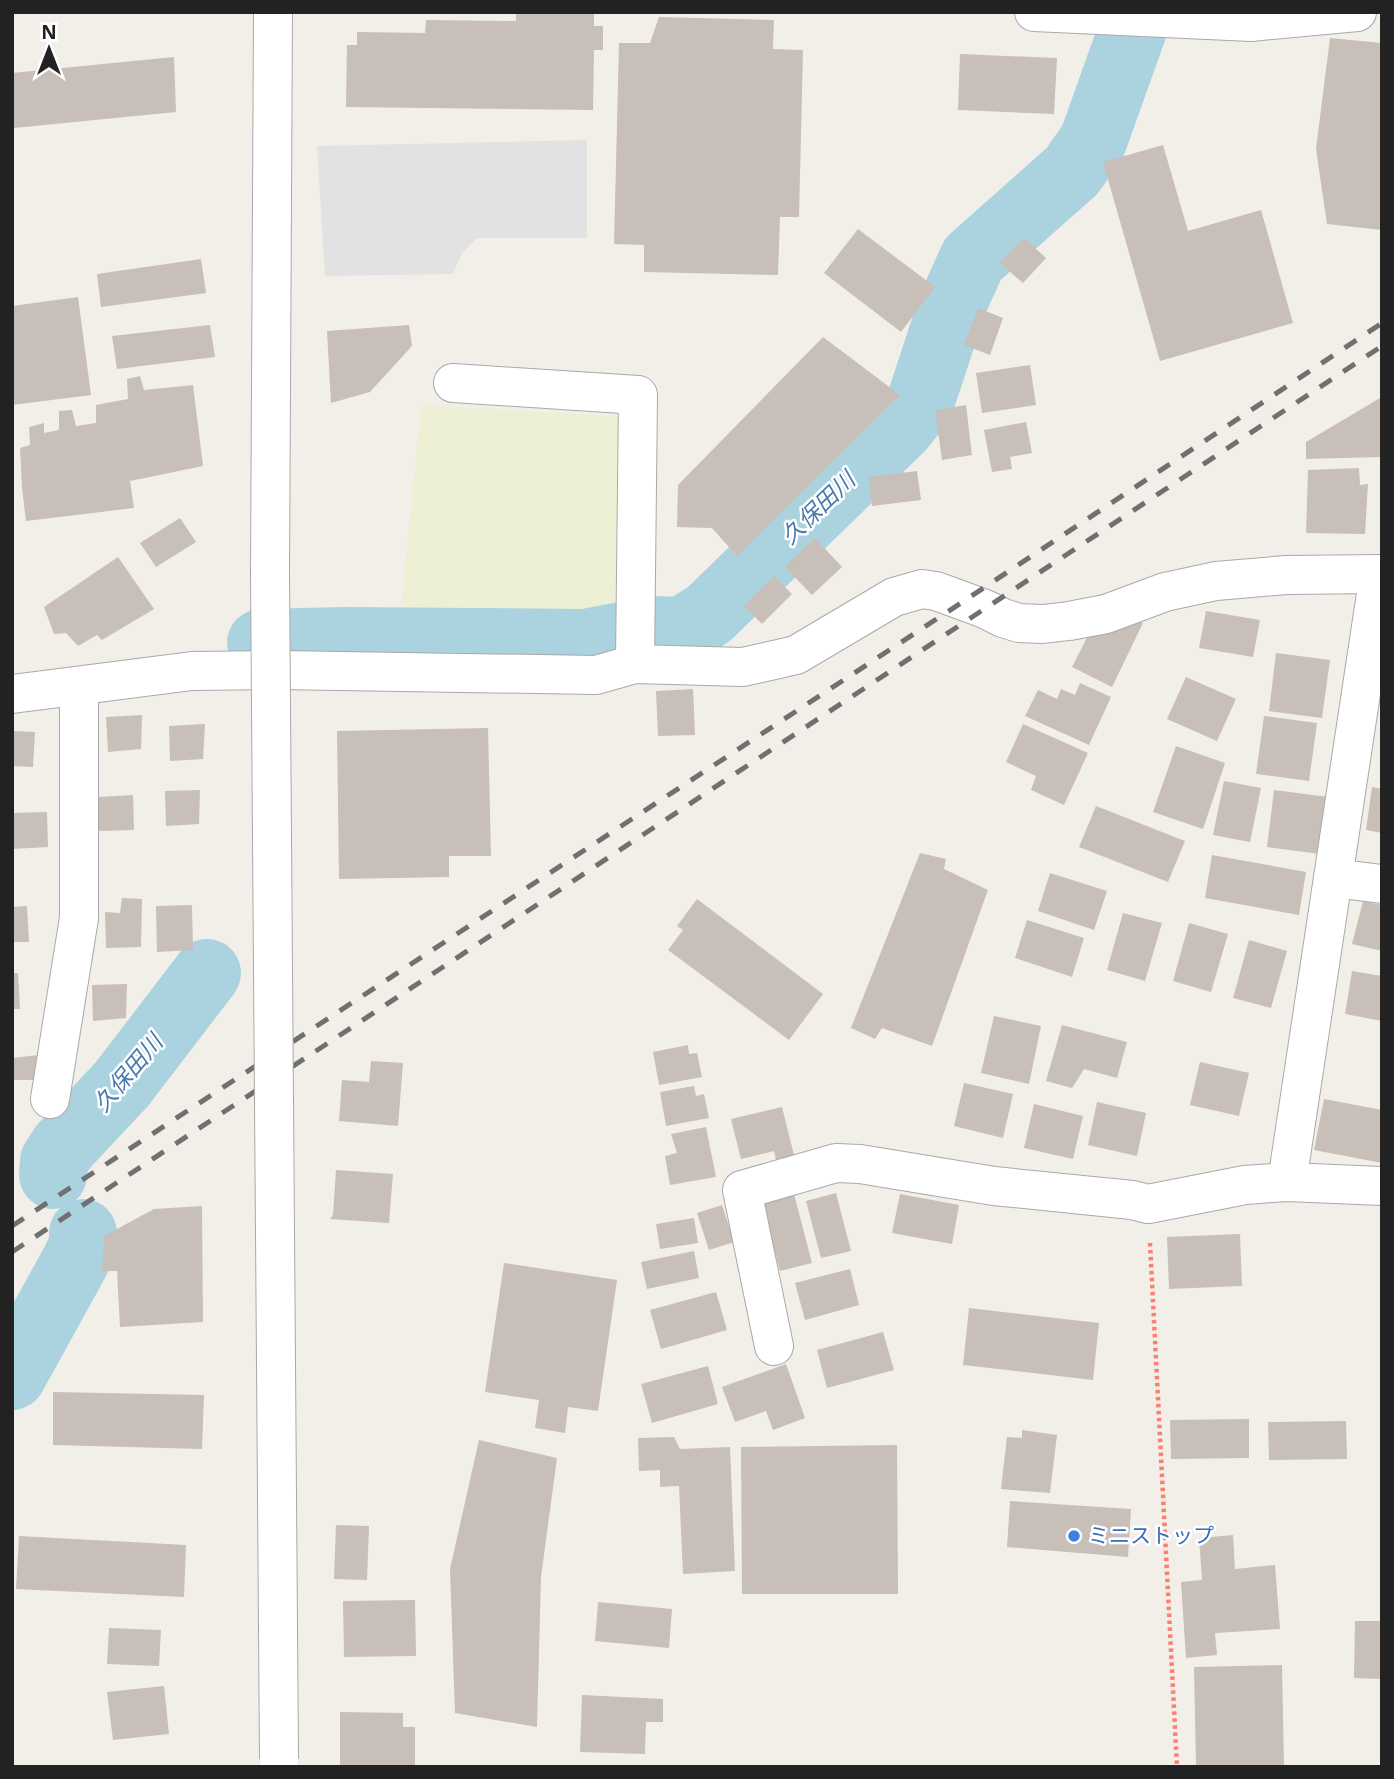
<svg xmlns="http://www.w3.org/2000/svg" width="1394" height="1779" font-family="'Noto Sans','Noto Sans JP',sans-serif">
<style>
.farmland{fill:#eef0d5}
.parking{fill:#e2e2e2}
.lines{fill:none;stroke-linecap:round;stroke-linejoin:round}
.river{stroke:#aad3df;stroke-width:68}
.building{fill:#c7bfb8}
.minor-casing{stroke:#a9a9a9;stroke-width:40}
.path{stroke:#fa8072;stroke-width:4.5;stroke-dasharray:3.5 3.5;stroke-linecap:butt}
.minor{stroke:#fff;stroke-width:38}
.rail{stroke:#707070;stroke-width:5;stroke-dasharray:14 14;stroke-linecap:butt}
.minor-bridge-casing{stroke:#a9a9a9;stroke-width:40;stroke-linecap:butt}
.minor-bridge{stroke:#fff;stroke-width:38}
.shop-dot{fill:#3f7fe0;stroke:#fff;stroke-width:2.5}
.labels{text-anchor:middle;stroke-width:5;stroke-linejoin:round;paint-order:stroke}
.shop-label{font-size:21px;fill:#366cbe;stroke:#fff;text-anchor:start}
.water-label{font-size:23px;font-style:italic;fill:#4a7aab;stroke:#fff}
</style>
<rect width="100%" height="100%" fill="#f2efe9"/>
<!-- farmland -->
<path class="farmland" d="M421 405 621 416 615 613 400 620Z"/>
<!-- parking -->
<path class="parking" d="M587 140V238H477L462 253 453 274 325 276 317 146Z"/>
<g class="lines">
<!-- river -->
<g class="river">
<path d="M261 643 344 641 586 643 653 630 682 631 709 614 900 428 920 403 953 303 973 259 1072 171 1093 141 1139 12"/>
<path d="M53 1175 54 1161 63 1147 122 1084 207 973"/>
<path d="M12 1376 75 1262 83 1245V1233"/>
</g>
</g>
<!-- building -->
<g class="building">
<path d="M516 12 594 13V26H603V50H594L593 110 346 107 347 45H357V32L425 33 426 20 516 21Z"/>
<path d="M659 17 774 20 773 49 803 50 799 217H780L778 275 644 272V245L614 244 619 43H650Z"/>
<path d="M1330 38 1382 43V230L1327 224 1316 149Z"/>
<path d="M960 54 1057 58 1054 114 958 110Z"/>
<path d="M174 57 176 112 14 128 12 73Z"/>
<path d="M1163 145 1188 231 1261 210 1293 323 1160 361 1103 162Z"/>
<path d="M858 229 935 287 901 332 824 273Z"/>
<path d="M1024 238 1046 258 1023 283 1000 263Z"/>
<path d="M201 259 206 293 101 307 97 274Z"/>
<path d="M78 297 91 395 12 405V306Z"/>
<path d="M978 308 1003 318 990 355 964 345Z"/>
<path d="M210 325 215 357 117 369 112 336Z"/>
<path d="M409 325 412 346 370 392 331 403 327 331Z"/>
<path d="M823 337 900 395 737 556 712 528 677 527 678 485Z"/>
<path d="M1030 365 1036 405 982 413 976 373Z"/>
<path d="M140 376 144 390 193 385 203 466 130 481 134 508 26 521 22 488 20 448 30 445 29 427 44 423V433L59 430V411L72 410 76 426 96 423V405L128 399 127 379Z"/>
<path d="M1380 398 1382 457 1306 459V442Z"/>
<path d="M966 405 972 455 942 460 935 410Z"/>
<path d="M1026 422 1032 453 1010 457 1012 469 992 472 984 430Z"/>
<path d="M1359 468 1360 485 1368 484 1365 534 1306 533 1308 470Z"/>
<path d="M917 471 921 500 872 506 869 477Z"/>
<path d="M180 518 196 542 156 567 140 543Z"/>
<path d="M815 538 842 567 812 595 785 567Z"/>
<path d="M118 557 154 609 102 640 97 635 78 646 66 633 54 634 44 607Z"/>
<path d="M774 576 792 594 762 624 744 606Z"/>
<path d="M1206 611 1260 620 1253 657 1199 648Z"/>
<path d="M1130 618 1143 623 1112 687 1072 667 1093 626Z"/>
<path d="M1276 653 1330 660 1322 718 1269 711Z"/>
<path d="M1186 677 1236 699 1217 741 1167 719Z"/>
<path d="M1080 683 1111 697 1089 745 1025 716 1038 690 1057 699 1061 689 1075 695Z"/>
<path d="M693 689 695 735 658 736 656 691Z"/>
<path d="M142 715 141 749 108 752 106 717Z"/>
<path d="M1264 716 1317 723 1309 781 1256 774Z"/>
<path d="M205 724 203 759 170 761 169 726Z"/>
<path d="M1023 724 1088 753 1064 805 1031 790 1036 776 1006 762Z"/>
<path d="M488 728 491 856H449V877L339 879 337 731Z"/>
<path d="M12 731 35 732 33 767 12 766Z"/>
<path d="M1176 746 1225 763 1203 829 1153 812Z"/>
<path d="M1224 781 1261 788 1250 842 1213 835Z"/>
<path d="M1372 787 1382 789V833L1366 830Z"/>
<path d="M200 790 199 824 166 826 165 791Z"/>
<path d="M1274 790 1328 797 1320 854 1267 847Z"/>
<path d="M133 795 134 830 99 831 98 797Z"/>
<path d="M1096 806 1185 841 1168 882 1079 847Z"/>
<path d="M47 812 48 847 12 849V813Z"/>
<path d="M920 853 946 859 944 869 988 890 932 1046 882 1028 875 1039 851 1028Z"/>
<path d="M1212 855 1306 872 1299 915 1205 898Z"/>
<path d="M1050 873 1107 891 1094 930 1038 911Z"/>
<path d="M122 898 142 899 141 947 106 948 105 912 120 913Z"/>
<path d="M697 899 823 994 789 1040 668 950 683 930 677 926Z"/>
<path d="M1363 901 1382 905V951L1352 944Z"/>
<path d="M192 905 193 950 157 952 156 906Z"/>
<path d="M27 906 29 942H12V907Z"/>
<path d="M1123 913 1162 923 1145 981 1107 970Z"/>
<path d="M1027 920 1084 938 1072 977 1015 958Z"/>
<path d="M1189 923 1228 934 1211 992 1173 981Z"/>
<path d="M1249 940 1287 951 1271 1008 1233 998Z"/>
<path d="M1352 971 1382 976V1021L1345 1014Z"/>
<path d="M12 973H18L20 1009H12Z"/>
<path d="M127 984 126 1018 93 1021 92 985Z"/>
<path d="M994 1016 1041 1026 1029 1084 981 1073Z"/>
<path d="M1062 1025 1127 1042 1117 1078 1084 1069 1072 1088 1046 1081Z"/>
<path d="M688 1045 689 1054 697 1053 702 1077 659 1085 653 1052Z"/>
<path d="M38 1055V1080H12V1058Z"/>
<path d="M371 1061 403 1063 398 1126 339 1121 342 1080 369 1082Z"/>
<path d="M1200 1062 1249 1073 1239 1116 1190 1105Z"/>
<path d="M964 1083 1013 1094 1003 1138 954 1126Z"/>
<path d="M694 1086 696 1096 704 1094 709 1118 666 1126 660 1092Z"/>
<path d="M1324 1099 1382 1110V1163L1314 1150Z"/>
<path d="M1097 1102 1146 1113 1137 1156 1088 1145Z"/>
<path d="M1034 1104 1083 1116 1073 1159 1024 1148Z"/>
<path d="M782 1107 794 1155 776 1160 774 1151 741 1159 731 1119Z"/>
<path d="M706 1127 716 1177 670 1185 665 1156 677 1153 671 1134Z"/>
<path d="M336 1170 393 1174 389 1223 330 1219 333 1215Z"/>
<path d="M836 1193 851 1251 821 1258 806 1201Z"/>
<path d="M794 1194 812 1263 780 1271 762 1203Z"/>
<path d="M900 1194 959 1205 952 1244 892 1233Z"/>
<path d="M722 1205 734 1242 709 1250 697 1213Z"/>
<path d="M202 1206 203 1322 120 1327 117 1271H102L104 1236 154 1209Z"/>
<path d="M694 1218 698 1243 660 1249 656 1224Z"/>
<path d="M1240 1234 1242 1286 1169 1289 1167 1237Z"/>
<path d="M694 1251 699 1278 647 1289 641 1262Z"/>
<path d="M504 1263 617 1280 598 1411 568 1407 565 1433 535 1428 539 1400 485 1392Z"/>
<path d="M850 1269 859 1305 805 1320 795 1283Z"/>
<path d="M716 1292 727 1330 661 1349 650 1310Z"/>
<path d="M969 1308 1099 1323 1093 1380 963 1365Z"/>
<path d="M883 1332 894 1370 827 1388 817 1350Z"/>
<path d="M786 1364 805 1418 773 1430 766 1411 735 1422 722 1387Z"/>
<path d="M708 1366 718 1404 652 1423 641 1384Z"/>
<path d="M53 1392 204 1395 202 1449 53 1445Z"/>
<path d="M1249 1419V1458L1171 1459 1170 1420Z"/>
<path d="M1346 1421 1347 1459 1269 1460 1268 1422Z"/>
<path d="M1022 1430 1057 1435 1050 1493 1001 1489 1007 1437 1022 1438Z"/>
<path d="M674 1437 680 1449 730 1447 735 1571 683 1574 679 1486 660 1487V1470L639 1471 638 1438Z"/>
<path d="M479 1440 557 1458 541 1577 537 1727 455 1713 450 1569Z"/>
<path d="M897 1445 898 1594H742L741 1447Z"/>
<path d="M1010 1501 1131 1509 1128 1557 1007 1547Z"/>
<path d="M336 1525 369 1526 367 1580 334 1579Z"/>
<path d="M1233 1535 1235 1569 1275 1565 1280 1629 1215 1633 1217 1655 1186 1658 1181 1582 1202 1580 1199 1538Z"/>
<path d="M19 1536 186 1545 184 1597 16 1589Z"/>
<path d="M415 1600 416 1656 344 1657 343 1601Z"/>
<path d="M598 1602 672 1609 669 1648 595 1641Z"/>
<path d="M1355 1621H1382V1679L1354 1678Z"/>
<path d="M109 1628 161 1630 159 1666 107 1664Z"/>
<path d="M1282 1665 1284 1767H1196L1194 1667Z"/>
<path d="M164 1686 169 1734 113 1740 107 1692Z"/>
<path d="M582 1695 663 1699V1722H646L645 1754 580 1752Z"/>
<path d="M340 1712 403 1713V1727H415V1767H340Z"/>
</g>
<g class="lines">
<!-- minor casing -->
<g class="minor-casing">
<g id="minor">
<path d="M1034 12 1251 22 1357 12"/>
<path d="M453 383 638 395 635 664"/>
<path d="M270 574 273 12"/>
<path d="M12 694 192 671 278 670 596 675 635 664 743 667 796 655 894 597 922 589 936 591 985 609 1003 618 1019 623 1043 624 1069 621 1106 614 1165 592 1216 581 1286 575 1382 574"/>
<path d="M1333 878 1382 884"/>
<path d="M50 1099 79 918V687"/>
<path d="M1287 1182 1379 574"/>
<path d="M774 1346 742 1190 836 1163 860 1164 994 1186 1132 1200 1148 1204 1245 1185 1287 1182 1382 1186"/>
</g>
</g>
<!-- path -->
<path class="path" d="M1150 1243 1177 1767"/>
<!-- minor -->
<use href="#minor" class="minor"/>
<!-- rail -->
<g class="rail">
<path d="M12 1226 964 601 1382 323"/>
<path d="M12 1252 1382 346"/>
</g>
<!-- minor-bridge casing -->
<g class="minor-bridge-casing">
<path id="minor-bridge" d="M270 574 279 1759"/>
</g>
<!-- minor-bridge -->
<use href="#minor-bridge" class="minor-bridge"/>
</g>
<!-- markers -->
<circle class="shop-dot" cx="1074" cy="1536" r="7"/>
<g class="labels">
<!-- shop labels -->
<g class="shop-label">
<text x="1088" y="1543">ミニストップ</text>
</g>
<!-- water labels -->
<g class="water-label">
<text transform="translate(818 508) rotate(-44)" y="8">久保田川</text>
<text transform="translate(128 1073) rotate(-50)" y="8">久保田川</text>
</g>
</g>
<!-- border -->
<rect width="1394" height="1779" fill="none" stroke="#222222" stroke-width="28"/>
<!-- north arrow -->
<g transform="translate(49 49)" stroke="#ffffff" stroke-width="5" paint-order="stroke">
<path d="M0-5L12 26L0 18L-12 26Z" fill="#222222"/>
<text y="-10" font-size="19" font-weight="bold" text-anchor="middle" fill="#222222">N</text>
</g>
</svg>
